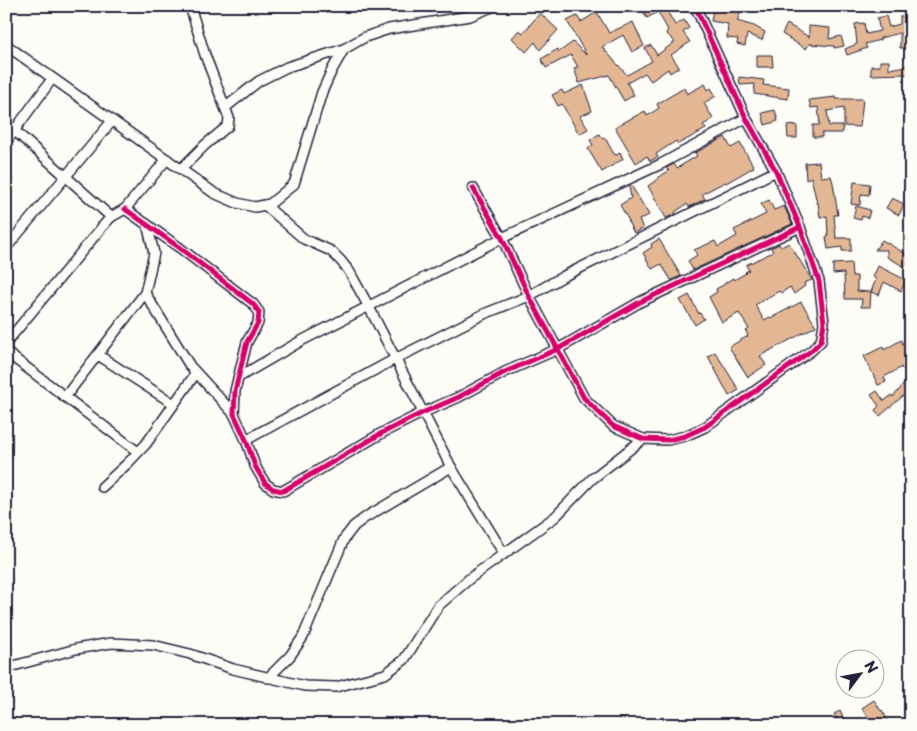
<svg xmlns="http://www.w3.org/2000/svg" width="917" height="731" font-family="'Playpen Sans',sans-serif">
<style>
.building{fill:#e4b794;stroke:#22223b}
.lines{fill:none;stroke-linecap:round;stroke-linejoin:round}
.minor-casing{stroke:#22223b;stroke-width:12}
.minor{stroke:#fdfcf7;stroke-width:9}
.cycleway-casing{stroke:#fdfcf7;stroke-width:8}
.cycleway{stroke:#d6006c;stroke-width:5}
</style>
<rect width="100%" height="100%" fill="#fdfcf7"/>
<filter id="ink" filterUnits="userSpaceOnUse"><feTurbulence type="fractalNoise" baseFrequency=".02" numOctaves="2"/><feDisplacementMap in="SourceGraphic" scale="10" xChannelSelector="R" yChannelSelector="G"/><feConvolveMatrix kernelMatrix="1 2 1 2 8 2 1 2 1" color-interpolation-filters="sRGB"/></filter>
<g filter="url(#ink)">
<!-- building -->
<g class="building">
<path d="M640 6H675L667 11 675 25 684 20 689 28 683 32 690 42 671 55 679 67 670 73 668 69 651 81 645 73 627 83 634 95 624 101 609 75 579 83 574 68 578 67 571 55 546 68 541 59 558 49 559 52 573 42 587 56 567 21 577 16 581 22 597 12 609 33 633 22 644 46 632 52 623 35 602 47 627 75 652 61 645 48 651 45 657 55 675 42 666 33 668 30 658 12 647 18Z"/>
<path d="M735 8 741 11 737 21 754 26 765 32 762 40 747 34 745 46 737 44 738 39 727 38 728 24 711 21 713 9 733 12Z"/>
<path d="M540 13 558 30 540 50 535 42 526 52 512 38 519 30 523 33Z"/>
<path d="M886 16 889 27 900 24V16L911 17V26H908V41H911V48H900V33L880 38V40L865 44 867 48 847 55 845 49 857 44 855 24 864 23 866 34 880 31 877 18Z"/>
<path d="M787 24 809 37V26L830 28 829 39 841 36 844 46 834 48V46L809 44 806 49 782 34Z"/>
<path d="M757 55H772L773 67H757Z"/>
<path d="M880 61H889V69L911 65V75L903 74 871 75V66H880Z"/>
<path d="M739 77 764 80 763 85 789 88 788 99 754 94 755 84 740 85Z"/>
<path d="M705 84 708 90 711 88 716 96 704 103 713 119 703 125 706 129 678 144 676 141 656 154 658 157 650 161 647 156 636 163 615 127 645 111 647 116 659 108 657 104 684 88 687 94Z"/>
<path d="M583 85 592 111 580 116 588 129 579 134 562 104 558 106 552 95 562 90 564 94Z"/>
<path d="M836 97V99H863L860 127 844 126V108L827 111 829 126H843L842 133H822V137H813V125H820L818 107 811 108 809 100Z"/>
<path d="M775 110 778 121 765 125 762 113Z"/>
<path d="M797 125V138H788L787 126Z"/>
<path d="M599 134 603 139 605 138 614 154 617 155 620 152 623 159 602 172 588 149 593 145 590 140Z"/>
<path d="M725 137 731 148 740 143 754 167 726 183 725 182 702 194 705 199 689 207 687 204 675 212 676 214 666 218 648 186 658 179 657 178 669 171 666 168 674 164 677 168 697 156 695 153Z"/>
<path d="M819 162 821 177 831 176 833 183 838 215H834L836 238H851V251H842V247L828 249 826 237 828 236 827 216 820 217 818 203H817L811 177 806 180 805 163Z"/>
<path d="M854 182 870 184 869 195 861 194 860 205 851 204Z"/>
<path d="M631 185 649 215 639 220 643 228 634 233 628 222 629 221 620 205 631 198 629 186Z"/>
<path d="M892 198 904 204 899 215 886 208Z"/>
<path d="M769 200 774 210 784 206 792 224 693 270 688 261 697 255 694 250 715 241 718 247 737 236 734 230 766 214 761 204Z"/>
<path d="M856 206 870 210 868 218 862 216 861 220 853 218Z"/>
<path d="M659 239 681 276 671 280 661 264 652 269 643 253 652 247 651 244Z"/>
<path d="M882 240 911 257 905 267 887 257V250H875Z"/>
<path d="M789 243 812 280 804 283 805 286 794 294 790 287 781 293 779 291 755 305 764 320 770 317 771 318 801 302 816 326 760 356 766 365 748 377 729 347 748 336 746 331 749 329 739 313 722 322 709 297 717 292 716 289 725 284V283L733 278 734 280 746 273 745 272 749 270 746 265 773 252 771 248 779 244 781 247Z"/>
<path d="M851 263 852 276H857V291L871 292 876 279 873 277 878 266 906 280 901 291 884 282 879 295 871 292 870 307H861L862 299H845L844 273 833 274V264Z"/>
<path d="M689 295 699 314 700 313 704 319 695 325 680 300Z"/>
<path d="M901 340 907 352 911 366 902 369V367L884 377 886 382 878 385 864 356 883 347 884 350Z"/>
<path d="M715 352 739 390 729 396 708 356Z"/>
<path d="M911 379V389L880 416 875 410 879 406 871 395 877 391 884 401 892 395 893 397 904 384Z"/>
<path d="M874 700 881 711 882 710 890 725H873L862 708Z"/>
<path d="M840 711 846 725H839L834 714Z"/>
</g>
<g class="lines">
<!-- minor casing -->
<g class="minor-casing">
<g id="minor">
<path d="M6 45 214 193 237 203 255 207 270 204 294 184 322 92 332 70 344 49 365 37 389 29 470 16 494 6"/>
<path d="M226 107 259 81 287 67 344 49"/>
<path d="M6 123 111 217"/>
<path d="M6 142 52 79"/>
<path d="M181 169 205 145 228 126 229 118 205 55 190 6"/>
<path d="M473 188 502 238 529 296 584 398 613 426 643 439 668 440 685 436 705 427 812 350 821 341 824 323 819 281 800 227 776 171 746 118 695 6"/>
<path d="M265 205 304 239 331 251 341 261 349 271 369 307 451 467 504 554"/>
<path d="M125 209 180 248 253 304 259 312 258 323 247 342 235 391 234 414 246 440 255 466 265 483 273 489 283 491 382 433 422 413 459 397 505 372 558 349 640 302 800 227"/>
<path d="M147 224 154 253 145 293 190 366 234 414"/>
<path d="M6 248 112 121"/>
<path d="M6 343 102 227 111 217 125 209 167 159"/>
<path d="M6 352 138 452"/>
<path d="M98 355 174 404"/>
<path d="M239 377 301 341 502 238 661 164 746 118"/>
<path d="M65 397 145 293"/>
<path d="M246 440 395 359 484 314 529 296 564 276 776 171"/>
<path d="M102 487 129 462 146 444 196 373"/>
<path d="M6 668 76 649 111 643 153 645 190 654 233 669 305 686 336 687 385 674 404 660 438 606 469 579 555 517 592 479 643 439"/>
<path d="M268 678 290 656 303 637 344 539 354 526 366 517 451 467"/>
</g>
</g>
<!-- minor -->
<use href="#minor" class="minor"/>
<!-- cycleway casing -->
<g class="cycleway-casing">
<g id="cycleway">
<path d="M473 188 502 238 529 296 584 398 613 426 643 439 668 440 685 436 705 427 812 350 821 341 824 323 819 281 800 227 776 171 746 118 695 6"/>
<path d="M125 209 180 248 253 304 259 312 258 323 247 342 235 391 234 414 246 440 255 466 265 483 273 489 283 491 382 433 422 413 459 397 505 372 558 349 640 302 800 227"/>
</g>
</g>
<!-- cycleway -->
<use href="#cycleway" class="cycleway"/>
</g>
</g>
<!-- margin -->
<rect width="917" height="731" fill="none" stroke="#fdfcf7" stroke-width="25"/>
<rect x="12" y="12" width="892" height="706" fill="none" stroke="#22223b" stroke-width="2" filter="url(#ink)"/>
<!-- north arrow -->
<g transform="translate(860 674) rotate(58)"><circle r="24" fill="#fdfcf7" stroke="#a5a5ac"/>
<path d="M0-4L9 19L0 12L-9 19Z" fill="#22223b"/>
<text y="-8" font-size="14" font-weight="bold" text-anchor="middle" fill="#22223b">N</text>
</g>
</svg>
